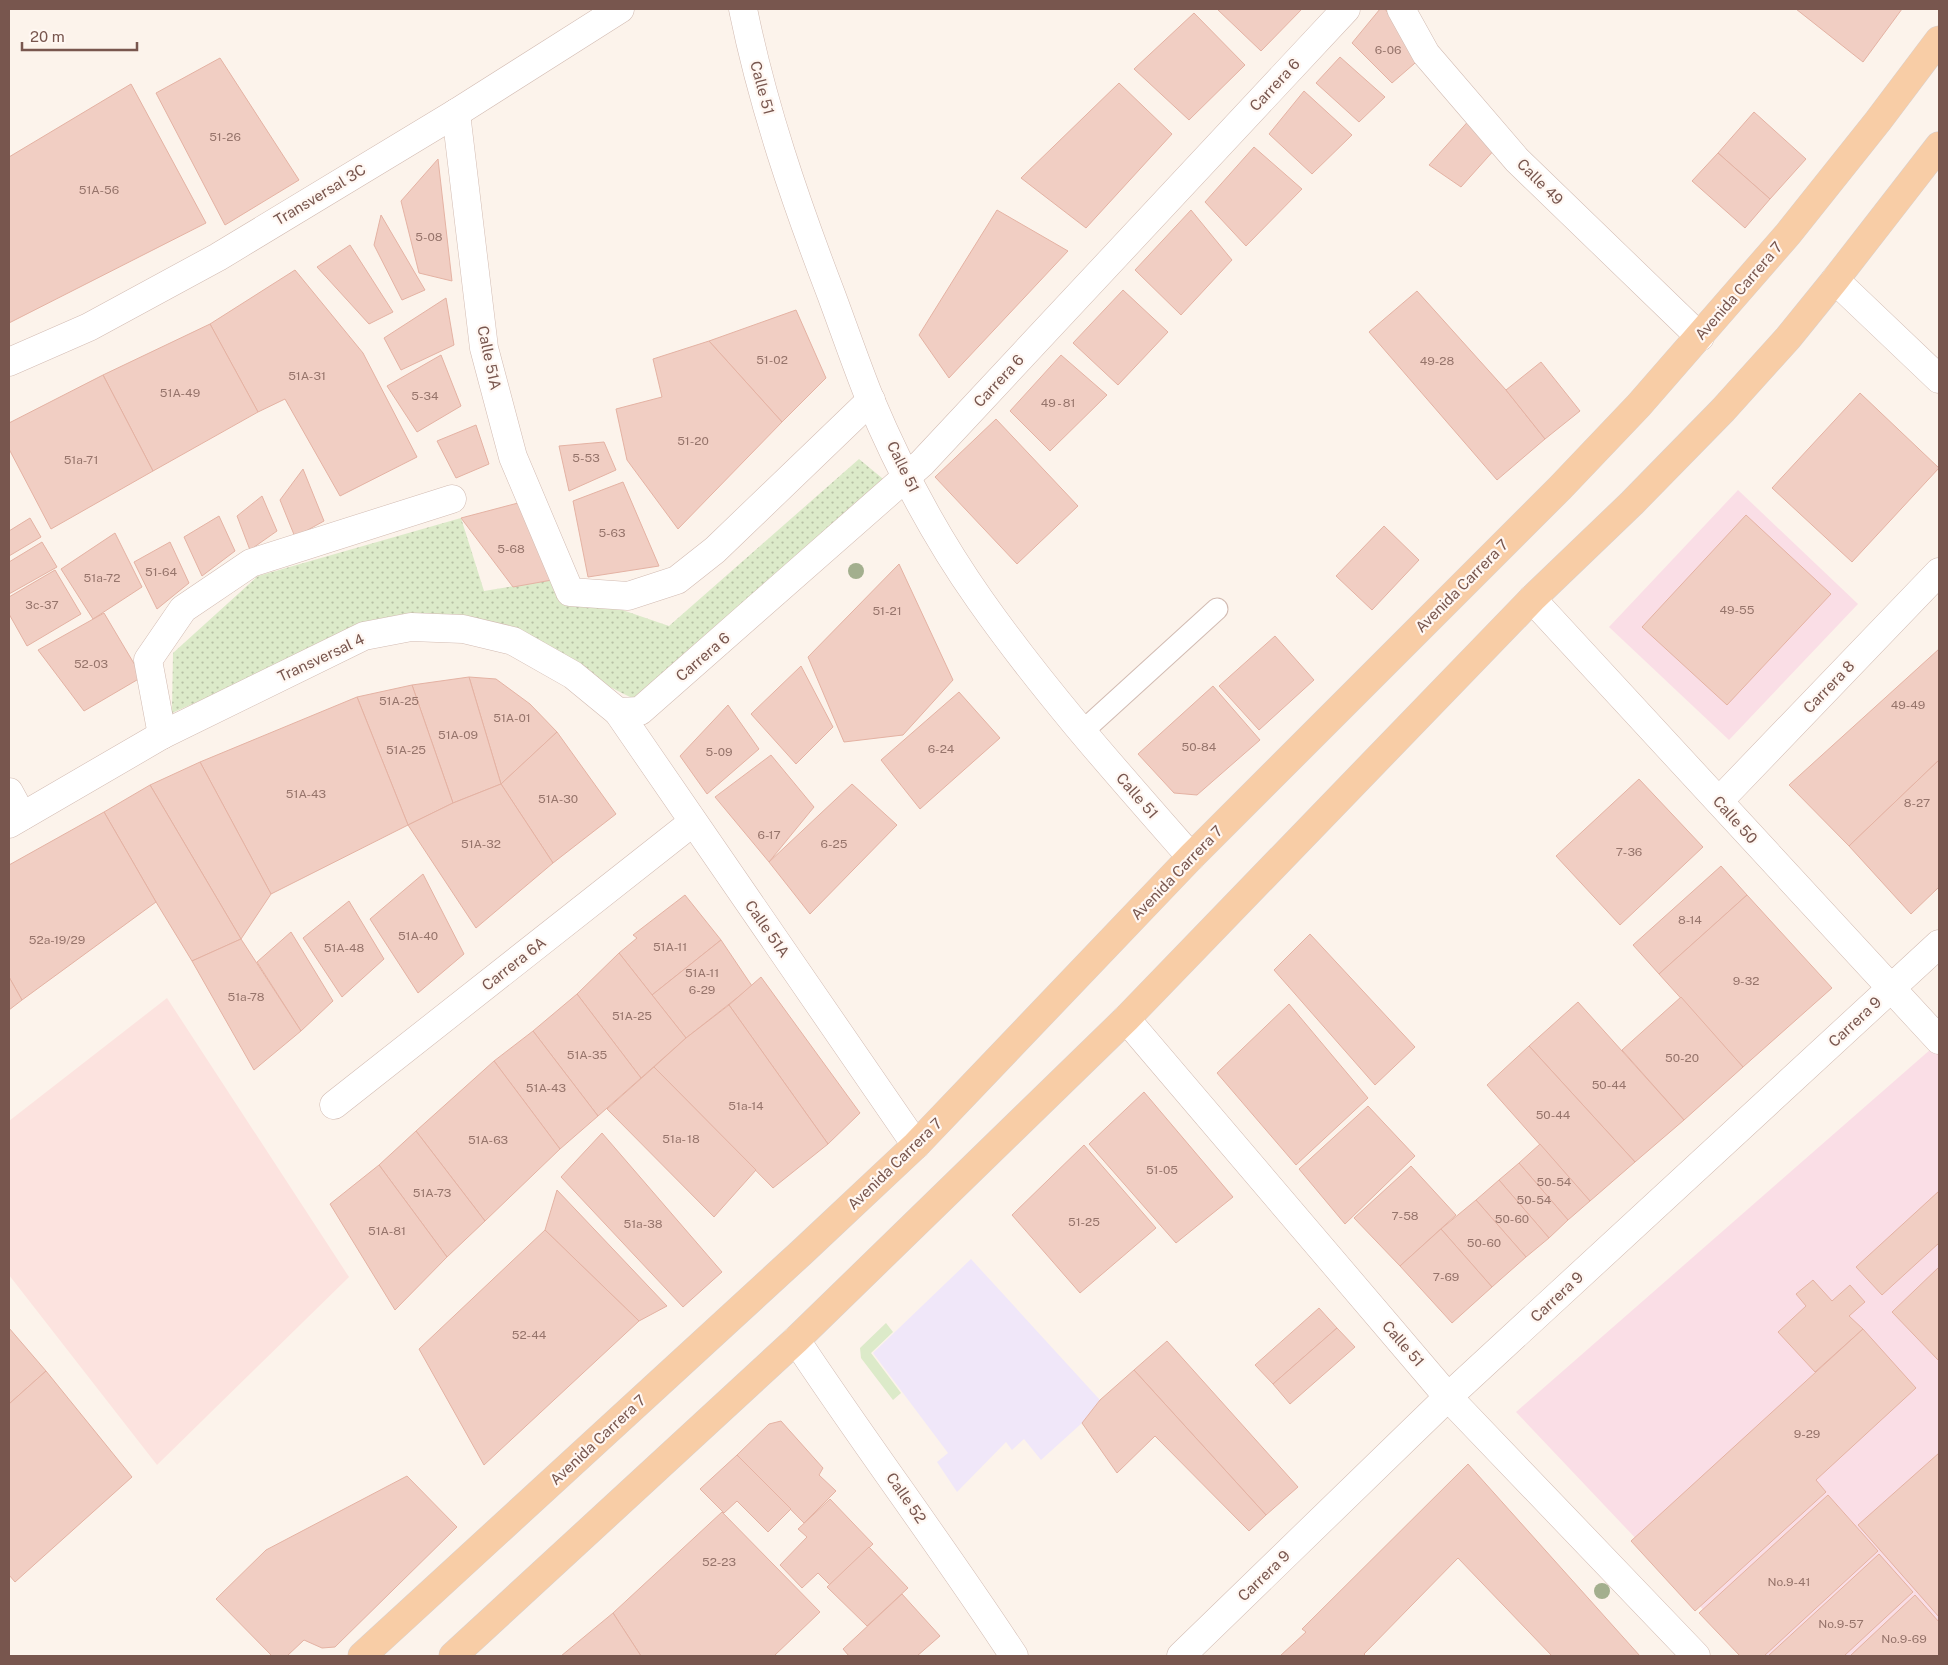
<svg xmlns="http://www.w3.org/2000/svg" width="1948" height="1665" font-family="'Public Sans',sans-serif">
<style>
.commercial{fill:#fce3df}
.education{fill:#f0e7f9}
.medical{fill:#fadee6}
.grass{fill:url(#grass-dots)}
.park{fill:#dceac9}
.building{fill:#f1cec3;stroke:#e4b2a3}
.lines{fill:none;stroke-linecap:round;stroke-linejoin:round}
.service-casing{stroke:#d2bbb2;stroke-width:23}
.minor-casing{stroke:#d2bbb2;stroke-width:29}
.tertiary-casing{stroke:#d2bbb2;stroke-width:29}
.primary-casing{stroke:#d9d0cd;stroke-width:29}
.service{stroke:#fff;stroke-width:21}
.minor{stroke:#fff;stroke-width:28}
.tertiary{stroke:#fff;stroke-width:28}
.primary{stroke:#f8cda6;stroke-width:28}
.tree{fill:#a3af8e}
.labels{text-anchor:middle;stroke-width:4.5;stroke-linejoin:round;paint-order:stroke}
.number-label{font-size:12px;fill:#96746b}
.street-label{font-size:15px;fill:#78564e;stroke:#fff7f2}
</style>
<defs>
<pattern id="grass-dots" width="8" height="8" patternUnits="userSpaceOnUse" patternTransform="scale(1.25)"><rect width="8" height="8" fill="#dceac9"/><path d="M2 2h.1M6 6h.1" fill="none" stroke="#b7c0a5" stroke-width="1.8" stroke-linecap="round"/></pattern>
</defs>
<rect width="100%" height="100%" fill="#fcf3eb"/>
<!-- commercial -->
<path class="commercial" d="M167 998 349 1277 157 1465 9 1275V1121Z"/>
<!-- education -->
<path class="education" d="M971 1259 1100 1400 1082 1423 1041 1460 1024 1439 1012 1450 1006 1442 957 1492 937 1462 948 1453 873 1353Z"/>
<!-- medical -->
<g class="medical">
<path d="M1738 490 1858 604 1729 740 1609 627Z"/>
<path d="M1939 1042V1656H1747L1516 1412Z"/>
</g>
<!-- grass -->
<path class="grass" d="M859 459 888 483 650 707 496 630 377 622 172 713 173 653 258 576 461 518 484 591 552 580 570 592 669 626Z"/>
<!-- park -->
<path class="park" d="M886 1323 893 1332 871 1353 901 1393 893 1400 861 1358 860 1348Z"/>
<!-- building -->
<g class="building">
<path d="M1217 9H1302L1261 51Z"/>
<path d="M1380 9H1385L1422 57 1392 83 1352 43Z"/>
<path d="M1796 9H1902L1863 62Z"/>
<path d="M1194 13 1245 65 1189 120 1134 69Z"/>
<path d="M1340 57 1385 97 1359 122 1316 83Z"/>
<path d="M220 58 299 180 225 225 156 93Z"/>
<path d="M1119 83 1172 134 1086 228 1021 178Z"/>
<path d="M131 84 206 223 9 323V157Z"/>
<path d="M1304 91 1352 135 1312 174 1269 134Z"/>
<path d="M1754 112 1806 159 1770 199 1718 153Z"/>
<path d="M1472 117 1496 148 1461 187 1429 165Z"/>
<path d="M1254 147 1302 189 1246 246 1205 202Z"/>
<path d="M1718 153 1770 199 1745 228 1692 181Z"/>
<path d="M438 159 452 281 419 273 401 201Z"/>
<path d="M997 210 1068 251 949 378 919 335Z"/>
<path d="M1191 210 1232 260 1181 315 1135 270Z"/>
<path d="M381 215 425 290 402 300 374 245Z"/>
<path d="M350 245 393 312 369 324 317 267Z"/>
<path d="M295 270 363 353 417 457 340 496 285 399 258 412 210 324Z"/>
<path d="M1123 290 1168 332 1118 385 1073 343Z"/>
<path d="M1417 291 1506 390 1545 439 1497 480 1369 332Z"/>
<path d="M446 298 454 345 401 370 384 338Z"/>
<path d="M796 310 826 378 782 422 709 341Z"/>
<path d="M210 324 258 412 153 471 103 375Z"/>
<path d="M709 341 782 422 678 529 627 460 616 409 662 397 653 359Z"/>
<path d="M441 355 461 406 417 432 387 386Z"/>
<path d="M1061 355 1107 395 1050 451 1010 411Z"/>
<path d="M1541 362 1580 411 1545 439 1506 390Z"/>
<path d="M103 375 153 471 51 529 9 449V423Z"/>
<path d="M1860 393 1939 468 1852 562 1772 488Z"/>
<path d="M996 419 1078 506 1017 564 935 477Z"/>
<path d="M476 425 489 464 456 478 437 441Z"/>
<path d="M604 442 616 470 569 491 559 446Z"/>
<path d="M303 469 324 521 295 537 280 500Z"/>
<path d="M623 482 659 566 588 577 573 501Z"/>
<path d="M262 496 277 531 250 550 237 516Z"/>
<path d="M518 503 552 580 513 587 461 518Z"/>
<path d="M1746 515 1831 594 1727 705 1642 627Z"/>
<path d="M219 516 235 551 202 576 184 537Z"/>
<path d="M30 518 41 537 9 556V531Z"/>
<path d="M1384 526 1419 560 1372 610 1336 576Z"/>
<path d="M115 533 142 587 93 619 61 569Z"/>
<path d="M42 542 57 567 9 594V562Z"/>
<path d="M170 542 189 583 157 609 134 562Z"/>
<path d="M899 564 953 680 903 735 844 742 808 657Z"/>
<path d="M55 570 81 614 27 646 9 614V597Z"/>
<path d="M104 613 142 677 84 711 38 650Z"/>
<path d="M1275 636 1314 680 1259 730 1219 686Z"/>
<path d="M1939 649V760L1849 846 1789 785Z"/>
<path d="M801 666 833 727 796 764 751 714Z"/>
<path d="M469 677 496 679 530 704 557 732 501 784Z"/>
<path d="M469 677 501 784 453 803 412 685Z"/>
<path d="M412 685 453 803 408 825 357 697Z"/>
<path d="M1213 686 1260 740 1197 795 1174 793 1138 754Z"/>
<path d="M959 692 1000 738 920 809 881 760Z"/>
<path d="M357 697 408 825 271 894 200 762Z"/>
<path d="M728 705 759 749 707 794 680 756Z"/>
<path d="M557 732 616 814 553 863 501 784Z"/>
<path d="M771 755 814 807 769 862 715 797Z"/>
<path d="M1939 760V887L1911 914 1849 846Z"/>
<path d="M200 762 271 894 241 939 150 785Z"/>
<path d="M1639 779 1703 847 1620 925 1556 856Z"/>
<path d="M501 784 553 863 476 928 408 825 453 803Z"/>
<path d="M852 784 897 825 810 914 769 862Z"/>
<path d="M150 785 241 939 192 961 156 902 104 812Z"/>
<path d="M104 812 156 902 22 1000 9 977V865Z"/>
<path d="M1721 866 1747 895 1659 974 1633 945Z"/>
<path d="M423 874 464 954 418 993 370 919Z"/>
<path d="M685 895 721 940 652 995 619 953 637 938 633 935Z"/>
<path d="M1747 895 1832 988 1743 1067 1659 974Z"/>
<path d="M349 901 384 959 342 997 303 938Z"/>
<path d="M291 932 333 1001 301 1031 257 962Z"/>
<path d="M1310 934 1415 1047 1375 1085 1274 970Z"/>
<path d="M241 939 301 1031 254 1070 192 961Z"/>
<path d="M721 940 752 986 686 1038 652 995Z"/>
<path d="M619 953 686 1038 641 1078 577 994Z"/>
<path d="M9 977 22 1000 9 1010Z"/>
<path d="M761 977 860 1113 828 1144 729 1005Z"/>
<path d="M577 994 641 1078 598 1116 533 1031Z"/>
<path d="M1681 997 1743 1067 1684 1120 1622 1050Z"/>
<path d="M1578 1002 1684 1120 1635 1162 1529 1046Z"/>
<path d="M1289 1004 1368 1098 1296 1165 1217 1073Z"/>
<path d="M729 1005 828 1144 773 1188 654 1067 686 1038Z"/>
<path d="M533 1031 598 1116 560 1149 494 1061Z"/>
<path d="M1529 1046 1635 1162 1590 1201 1487 1085Z"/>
<path d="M494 1061 560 1149 485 1221 416 1131Z"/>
<path d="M654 1067 756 1170 714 1217 607 1109Z"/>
<path d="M1144 1092 1233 1197 1176 1243 1089 1144Z"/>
<path d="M1368 1106 1415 1156 1345 1224 1299 1169Z"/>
<path d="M416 1131 485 1221 447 1257 379 1165Z"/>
<path d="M602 1133 722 1272 683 1307 561 1177Z"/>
<path d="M1540 1144 1590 1201 1568 1220 1519 1163Z"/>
<path d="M1084 1145 1156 1228 1080 1293 1012 1215Z"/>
<path d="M1519 1163 1568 1220 1549 1238 1499 1180Z"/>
<path d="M379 1165 447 1257 395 1310 330 1204Z"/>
<path d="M1411 1166 1456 1215 1400 1266 1354 1218Z"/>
<path d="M1499 1180 1549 1238 1526 1257 1476 1200Z"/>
<path d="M557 1190 667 1306 639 1321 545 1230Z"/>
<path d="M1939 1191V1243L1882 1295 1856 1267Z"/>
<path d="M1476 1200 1526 1257 1492 1287 1441 1229Z"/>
<path d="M1441 1229 1492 1287 1452 1323 1400 1266Z"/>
<path d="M545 1230 639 1321 484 1465 419 1349Z"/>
<path d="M1939 1267V1361L1892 1312Z"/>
<path d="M1813 1280 1832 1301 1850 1285 1865 1302 1849 1316 1863 1329 1815 1372 1778 1332 1806 1306 1796 1294Z"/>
<path d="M1319 1308 1337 1328 1273 1384 1255 1365Z"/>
<path d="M9 1328 46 1371 9 1404Z"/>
<path d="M1337 1328 1355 1347 1290 1404 1273 1384Z"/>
<path d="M1863 1329 1916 1388 1816 1480 1826 1492 1695 1611 1631 1541Z"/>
<path d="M1167 1341 1298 1487 1266 1515 1134 1370Z"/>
<path d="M1134 1370 1266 1515 1249 1531 1155 1436 1117 1473 1082 1423 1100 1400Z"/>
<path d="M46 1371 132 1477 15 1582 9 1575V1404Z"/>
<path d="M781 1421 823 1468 819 1475 836 1491 804 1523 737 1455 769 1424Z"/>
<path d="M1939 1453V1617L1858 1525Z"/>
<path d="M737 1455 791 1509 768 1532 737 1501 724 1513 700 1489Z"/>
<path d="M1468 1464 1640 1656H1552L1458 1558 1364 1654 1366 1656H1280L1306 1632 1302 1629Z"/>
<path d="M407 1476 457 1527 335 1647 322 1648 304 1640 287 1656H272L216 1599 266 1550Z"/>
<path d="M1828 1495 1878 1551 1764 1656H1740L1699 1613Z"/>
<path d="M830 1499 873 1544 830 1585 818 1573 802 1588 780 1565 807 1537 798 1529Z"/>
<path d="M722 1512 820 1612 774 1656H641L613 1613Z"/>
<path d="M869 1547 908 1588 867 1626 827 1587Z"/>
<path d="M1879 1554 1913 1592 1844 1656H1768Z"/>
<path d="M902 1594 940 1636 917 1656H849L843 1649Z"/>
<path d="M1915 1595 1939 1622V1656H1850Z"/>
<path d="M613 1613 641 1656H561Z"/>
</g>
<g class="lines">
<!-- service casing -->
<g class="service-casing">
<path id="service" d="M1083 731 1217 609"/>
</g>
<!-- minor casing -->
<g class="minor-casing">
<g id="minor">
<path d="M1401 9 1426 54 1517 160 1700 337"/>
<path d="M456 113 484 348 513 457 570 592 628 596 677 580 715 550 871 400"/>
<path d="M1532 599 1939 1040"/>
<path d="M618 712 640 711 922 463 1346 9"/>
<path d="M162 735 148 660 183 609 251 563 452 499"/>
<path d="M9 792 22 816"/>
<path d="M1719 801 1939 572"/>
<path d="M9 824 162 735 364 636 411 627 463 629 513 641 573 675 618 712 916 1145"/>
<path d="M1126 1019 1448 1397 1696 1656"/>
<path d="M334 1105 693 822"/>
<path d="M796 1340C867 1447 944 1549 1014 1656"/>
<path d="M1181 1656 1448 1397 1939 944"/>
</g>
</g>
<!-- tertiary casing -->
<g class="tertiary-casing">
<g id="tertiary">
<path d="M743 9C763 107 795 200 831 294 844 329 856 364 870 399 899 468 937 539 980 600 1044 691 1118 774 1191 857"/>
<path d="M1835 280 1939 379"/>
<path d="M9 362 89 327 218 257 456 113 620 9"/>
</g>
</g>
<!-- primary casing -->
<g class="primary-casing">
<g id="primary">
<path d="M362 1656 801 1253 916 1145 1191 857 1560 488 1639 405 1788 234 1878 121 1939 40"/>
<path d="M453 1656 796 1340 1126 1019 1532 599 1632 503 1723 410 1788 338 1835 280 1939 146"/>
</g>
</g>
<!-- service -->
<use href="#service" class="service"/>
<!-- minor -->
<use href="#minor" class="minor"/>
<!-- tertiary -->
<use href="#tertiary" class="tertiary"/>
<!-- primary -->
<use href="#primary" class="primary"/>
</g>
<!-- trees -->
<g class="tree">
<circle cx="856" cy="571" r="8"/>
<circle cx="1602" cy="1591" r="8"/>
</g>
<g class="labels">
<!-- number labels -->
<g class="number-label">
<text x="1388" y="54">6-06</text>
<text x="225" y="141">51-26</text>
<text x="99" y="194">51A-56</text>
<text x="429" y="241">5-08</text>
<text x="772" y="364">51-02</text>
<text x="1437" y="365">49-28</text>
<text x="307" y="380">51A-31</text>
<text x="180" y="397">51A-49</text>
<text x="425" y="400">5-34</text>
<text x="1058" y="407">49 - 81</text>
<text x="693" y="445">51-20</text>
<text x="586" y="462">5-53</text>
<text x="81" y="464">51a-71</text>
<text x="612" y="537">5-63</text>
<text x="511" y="553">5-68</text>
<text x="161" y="576">51-64</text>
<text x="102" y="582">51a-72</text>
<text x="42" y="609">3c-37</text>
<text x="1737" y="614">49-55</text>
<text x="887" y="615">51-21</text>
<text x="91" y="668">52-03</text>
<text x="399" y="705">51A-25</text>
<text x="1908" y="709">49-49</text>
<text x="512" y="722">51A-01</text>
<text x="458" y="739">51A-09</text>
<text x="1199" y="751">50-84</text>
<text x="941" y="753">6-24</text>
<text x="406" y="754">51A-25</text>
<text x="719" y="756">5-09</text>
<text x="306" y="798">51A-43</text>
<text x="558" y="803">51A-30</text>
<text x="1917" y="807">8-27</text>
<text x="769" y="839">6-17</text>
<text x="481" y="848">51A-32</text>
<text x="834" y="848">6-25</text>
<text x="1629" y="856">7-36</text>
<text x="1690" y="924">8-14</text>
<text x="418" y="940">51A-40</text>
<text x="57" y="944">52a-19/29</text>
<text x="670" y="951">51A-11</text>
<text x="344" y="952">51A-48</text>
<text x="702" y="977">51A-11</text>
<text x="1746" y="985">9-32</text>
<text x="702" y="994">6-29</text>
<text x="246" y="1001">51a-78</text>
<text x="632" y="1020">51A-25</text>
<text x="587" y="1059">51A-35</text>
<text x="1682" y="1062">50-20</text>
<text x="1609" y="1089">50-44</text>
<text x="546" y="1092">51A-43</text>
<text x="746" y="1110">51a-14</text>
<text x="1553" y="1119">50-44</text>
<text x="681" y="1143">51a- 18</text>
<text x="488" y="1144">51A-63</text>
<text x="1162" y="1174">51-05</text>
<text x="1554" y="1186">50-54</text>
<text x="432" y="1197">51A-73</text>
<text x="1534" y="1204">50-54</text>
<text x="1405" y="1220">7-58</text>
<text x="1512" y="1223">50-60</text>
<text x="1084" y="1226">51-25</text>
<text x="643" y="1228">51a-38</text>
<text x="387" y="1235">51A-81</text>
<text x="1484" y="1247">50-60</text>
<text x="1446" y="1281">7-69</text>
<text x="529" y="1339">52-44</text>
<text x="1807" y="1438">9-29</text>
<text x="719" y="1566">52-23</text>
<text x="1789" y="1586">No.9-41</text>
<text x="1841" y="1628">No.9-57</text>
<text x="1904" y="1643">No.9-69</text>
</g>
<!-- street labels -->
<g class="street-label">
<text transform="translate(1275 85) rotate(-47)" y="5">Carrera 6</text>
<text transform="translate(762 88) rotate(75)" y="5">Calle 51</text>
<text transform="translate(1540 182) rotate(45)" y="5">Calle 49</text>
<text transform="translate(320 195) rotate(-31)" y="5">Transversal 3C</text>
<text transform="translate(1739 291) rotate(-49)" y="5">Avenida Carrera 7</text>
<text transform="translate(489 358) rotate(78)" y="5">Calle 51A</text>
<text transform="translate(999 381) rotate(-47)" y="5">Carrera 6</text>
<text transform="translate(903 467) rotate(64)" y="5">Calle 51</text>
<text transform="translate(1462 586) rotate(-45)" y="5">Avenida Carrera 7</text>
<text transform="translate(703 657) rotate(-41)" y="5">Carrera 6</text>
<text transform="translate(321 658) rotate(-25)" y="5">Transversal 4</text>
<text transform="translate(1829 687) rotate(-46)" y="5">Carrera 8</text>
<text transform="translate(1137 796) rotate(49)" y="5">Calle 51</text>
<text transform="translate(1735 820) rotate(48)" y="5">Calle 50</text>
<text transform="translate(1177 873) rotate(-46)" y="5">Avenida Carrera 7</text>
<text transform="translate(767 929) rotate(55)" y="5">Calle 51A</text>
<text transform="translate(514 964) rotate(-38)" y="5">Carrera 6A</text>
<text transform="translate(1855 1022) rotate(-43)" y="5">Carrera 9</text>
<text transform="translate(895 1164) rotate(-44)" y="5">Avenida Carrera 7</text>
<text transform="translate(1557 1297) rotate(-43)" y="5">Carrera 9</text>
<text transform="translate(1403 1344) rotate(49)" y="5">Calle 51</text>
<text transform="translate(598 1440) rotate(-43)" y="5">Avenida Carrera 7</text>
<text transform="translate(906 1498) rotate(55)" y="5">Calle 52</text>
<text transform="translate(1264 1576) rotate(-44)" y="5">Carrera 9</text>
</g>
</g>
<!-- border -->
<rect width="1948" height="1665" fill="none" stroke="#78564e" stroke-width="20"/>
<!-- scale -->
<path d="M22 42v8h115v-8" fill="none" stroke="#78564e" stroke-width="2.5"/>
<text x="30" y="42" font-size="15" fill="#78564e" stroke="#fff7f2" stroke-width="4" paint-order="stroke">20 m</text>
</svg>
